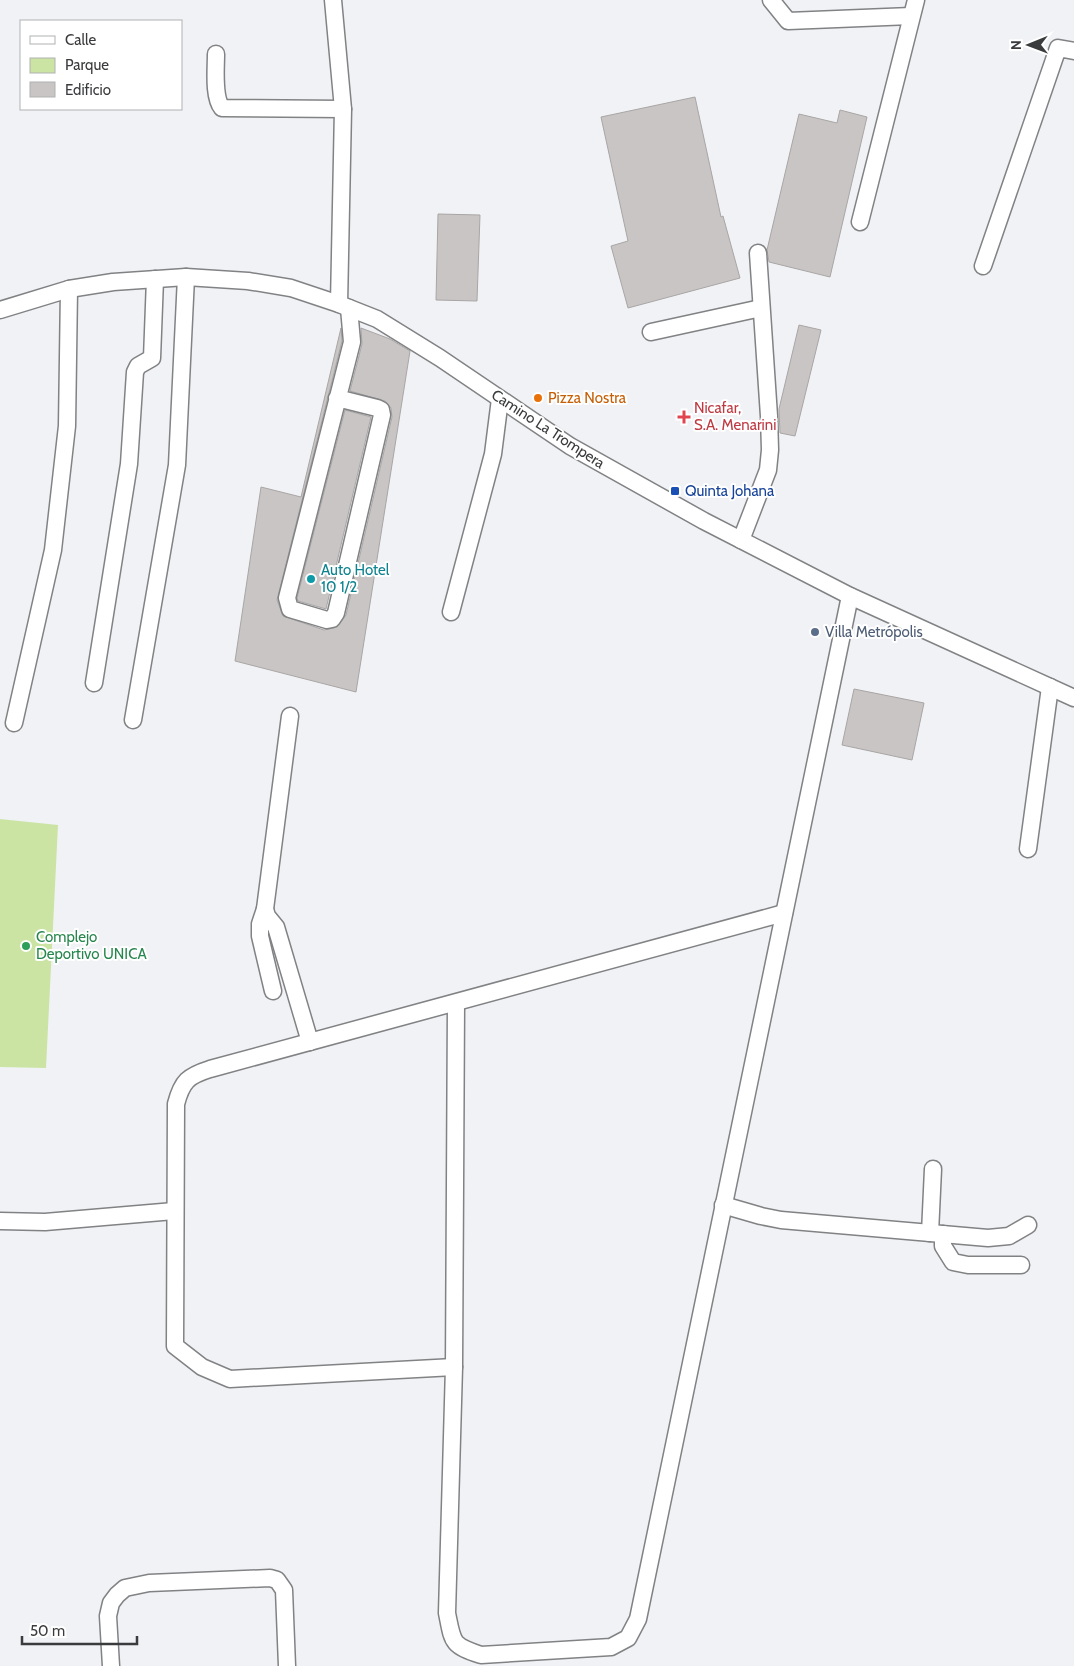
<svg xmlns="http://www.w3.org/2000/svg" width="1074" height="1666" font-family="Cabin,sans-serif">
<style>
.green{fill:#cbe4a4}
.building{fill:#c8c5c4;stroke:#a9a6a5}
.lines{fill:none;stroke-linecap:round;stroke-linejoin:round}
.minor-casing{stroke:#818284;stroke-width:19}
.minor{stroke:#fff;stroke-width:16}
.food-dot{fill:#e8710a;stroke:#fff;stroke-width:2}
.health-dot{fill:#e0444e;stroke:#fff;stroke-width:2}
.transit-dot{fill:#1a4fb4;stroke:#fff;stroke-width:2}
.culture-dot{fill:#0f9aa8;stroke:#fff;stroke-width:2}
.service-dot{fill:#5c6f8a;stroke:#fff;stroke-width:2}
.leisure-dot{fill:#2e9e5b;stroke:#fff;stroke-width:2}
.labels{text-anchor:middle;stroke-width:4;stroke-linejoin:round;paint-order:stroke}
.food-label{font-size:15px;fill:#c56008;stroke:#fff;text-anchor:start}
.health-label{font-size:15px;fill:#be3a42;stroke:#fff;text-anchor:start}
.street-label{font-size:15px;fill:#3a3b3c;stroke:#fff}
.transit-label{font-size:15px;fill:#164399;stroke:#fff;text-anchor:start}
.culture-label{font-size:15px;fill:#0d838f;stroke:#fff;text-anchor:start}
.service-label{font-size:15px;fill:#4e5e75;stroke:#fff;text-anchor:start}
.leisure-label{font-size:15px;fill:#27864d;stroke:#fff;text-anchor:start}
</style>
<rect width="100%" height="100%" fill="#f1f2f5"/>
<!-- green -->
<path class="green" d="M0 819 58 825 46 1068 0 1067Z"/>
<!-- building -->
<g class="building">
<path d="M695 97 721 217 723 216 740 278 628 308 611 246 628 241 601 117Z"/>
<path d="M840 110 867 117 830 277 769 262 767 250 799 114 837 123Z"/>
<path d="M438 214 480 215 477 301 436 300Z"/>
<path d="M799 325 821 330 795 436 780 433 779 409Z"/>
<path d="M341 328 342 341 277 600 283 616 324 630 337 627 346 615 392 417 391 408 385 401 350 391 362 344 361 328 390 339 410 351 356 692 235 661 261 487 301 497Z"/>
<path d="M345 410 371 417 326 609 298 601 297 598Z"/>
<path d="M854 689 924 703 912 760 842 745Z"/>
</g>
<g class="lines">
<!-- minor casing -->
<g class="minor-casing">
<g id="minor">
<path d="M333 0 343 109 339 304"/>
<path d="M771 0 788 21 911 16"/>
<path d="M216 54C216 69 213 97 222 108L343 109"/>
<path d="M860 222 916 0"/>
<path d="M983 266 1058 48 1074 51"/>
<path d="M0 310 69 289 113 282 186 277 248 281 291 288 339 304 377 319 440 358 570 446 704 521 850 596 1074 698"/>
<path d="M651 332 761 308"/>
<path d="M337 398 377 408 381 410 382 415 336 613 332 619 327 620 290 609 287 598 352 342 349 308"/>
<path d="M741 540 768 470 770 450 769 416 758 253"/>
<path d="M451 612 493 454 500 399"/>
<path d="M94 683 129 464 135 372 138 366 152 358 155 279"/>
<path d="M290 716 265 909 267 916 276 927 310 1042"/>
<path d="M133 720 177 465 186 277"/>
<path d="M14 723 53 550 67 426 69 289"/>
<path d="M1028 849 1050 687"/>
<path d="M265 909 260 924V936L273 991"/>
<path d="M456 1003 454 1367 447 1613C453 1643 451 1645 481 1655L611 1647 628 1638 638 1619 850 596"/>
<path d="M723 1205 761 1216 781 1220 988 1238 1009 1236 1028 1225"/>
<path d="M0 1221 45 1222 174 1211"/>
<path d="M930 1233 933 1169"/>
<path d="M943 1234V1246L953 1262 968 1265H1021"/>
<path d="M454 1367 230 1379 202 1367 175 1346 176 1104C182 1081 188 1076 210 1069L784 913"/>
<path d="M111 1666 108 1616 111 1603 117 1595 125 1588 149 1583 270 1578 277 1580 284 1590 287 1666"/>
</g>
</g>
<!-- minor -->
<use href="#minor" class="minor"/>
</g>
<!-- markers -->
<circle class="food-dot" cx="538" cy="398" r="5"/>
<path class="health-dot" d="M681.5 409.5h5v5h5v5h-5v5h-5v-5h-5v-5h5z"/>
<rect class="transit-dot" x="670" y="486" width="10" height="10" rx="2.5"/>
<circle class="culture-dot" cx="311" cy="579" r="5"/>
<circle class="service-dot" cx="815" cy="632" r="5"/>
<circle class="leisure-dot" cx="26" cy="946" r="5"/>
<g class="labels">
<!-- food labels -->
<g class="food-label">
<text x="548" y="403">Pizza Nostra</text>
</g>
<!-- health labels -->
<g class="health-label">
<text x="694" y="413">Nicafar,<tspan x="694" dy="17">S.A. Menarini</tspan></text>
</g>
<!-- street labels -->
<g class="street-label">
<text transform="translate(548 429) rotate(33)" y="5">Camino La Trompera</text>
</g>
<!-- transit labels -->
<g class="transit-label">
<text x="685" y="496">Quinta Johana</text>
</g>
<!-- culture labels -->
<g class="culture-label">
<text x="321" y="575">Auto Hotel<tspan x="321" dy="17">10 1/2</tspan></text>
</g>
<!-- service labels -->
<g class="service-label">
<text x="825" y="637">Villa Metrópolis</text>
</g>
<!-- leisure labels -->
<g class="leisure-label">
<text x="36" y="942">Complejo<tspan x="36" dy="17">Deportivo UNICA</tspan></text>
</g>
</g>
<!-- legend -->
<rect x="20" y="20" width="162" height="90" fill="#ffffff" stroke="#b0b1b1"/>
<rect x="30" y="36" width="25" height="8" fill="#ffffff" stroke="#b0b1b1"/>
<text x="65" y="45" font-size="15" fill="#3a3b3c">Calle</text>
<rect x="30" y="58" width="25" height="15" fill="#cbe4a4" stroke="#b0b1b1"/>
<text x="65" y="70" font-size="15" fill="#3a3b3c">Parque</text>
<rect x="30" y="82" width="25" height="15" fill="#c8c5c4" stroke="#b0b1b1"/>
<text x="65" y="95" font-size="15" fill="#3a3b3c">Edificio</text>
<!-- north arrow -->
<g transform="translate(1029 45) rotate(269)" stroke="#ffffff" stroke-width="4" paint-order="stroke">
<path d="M0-4L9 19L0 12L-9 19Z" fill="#3a3b3c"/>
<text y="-8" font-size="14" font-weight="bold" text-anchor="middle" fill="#3a3b3c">N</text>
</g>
<!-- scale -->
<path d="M22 1636v8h115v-8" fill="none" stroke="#3a3b3c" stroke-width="2.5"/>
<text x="30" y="1636" font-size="15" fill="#3a3b3c" stroke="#ffffff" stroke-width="4" paint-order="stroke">50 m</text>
</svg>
